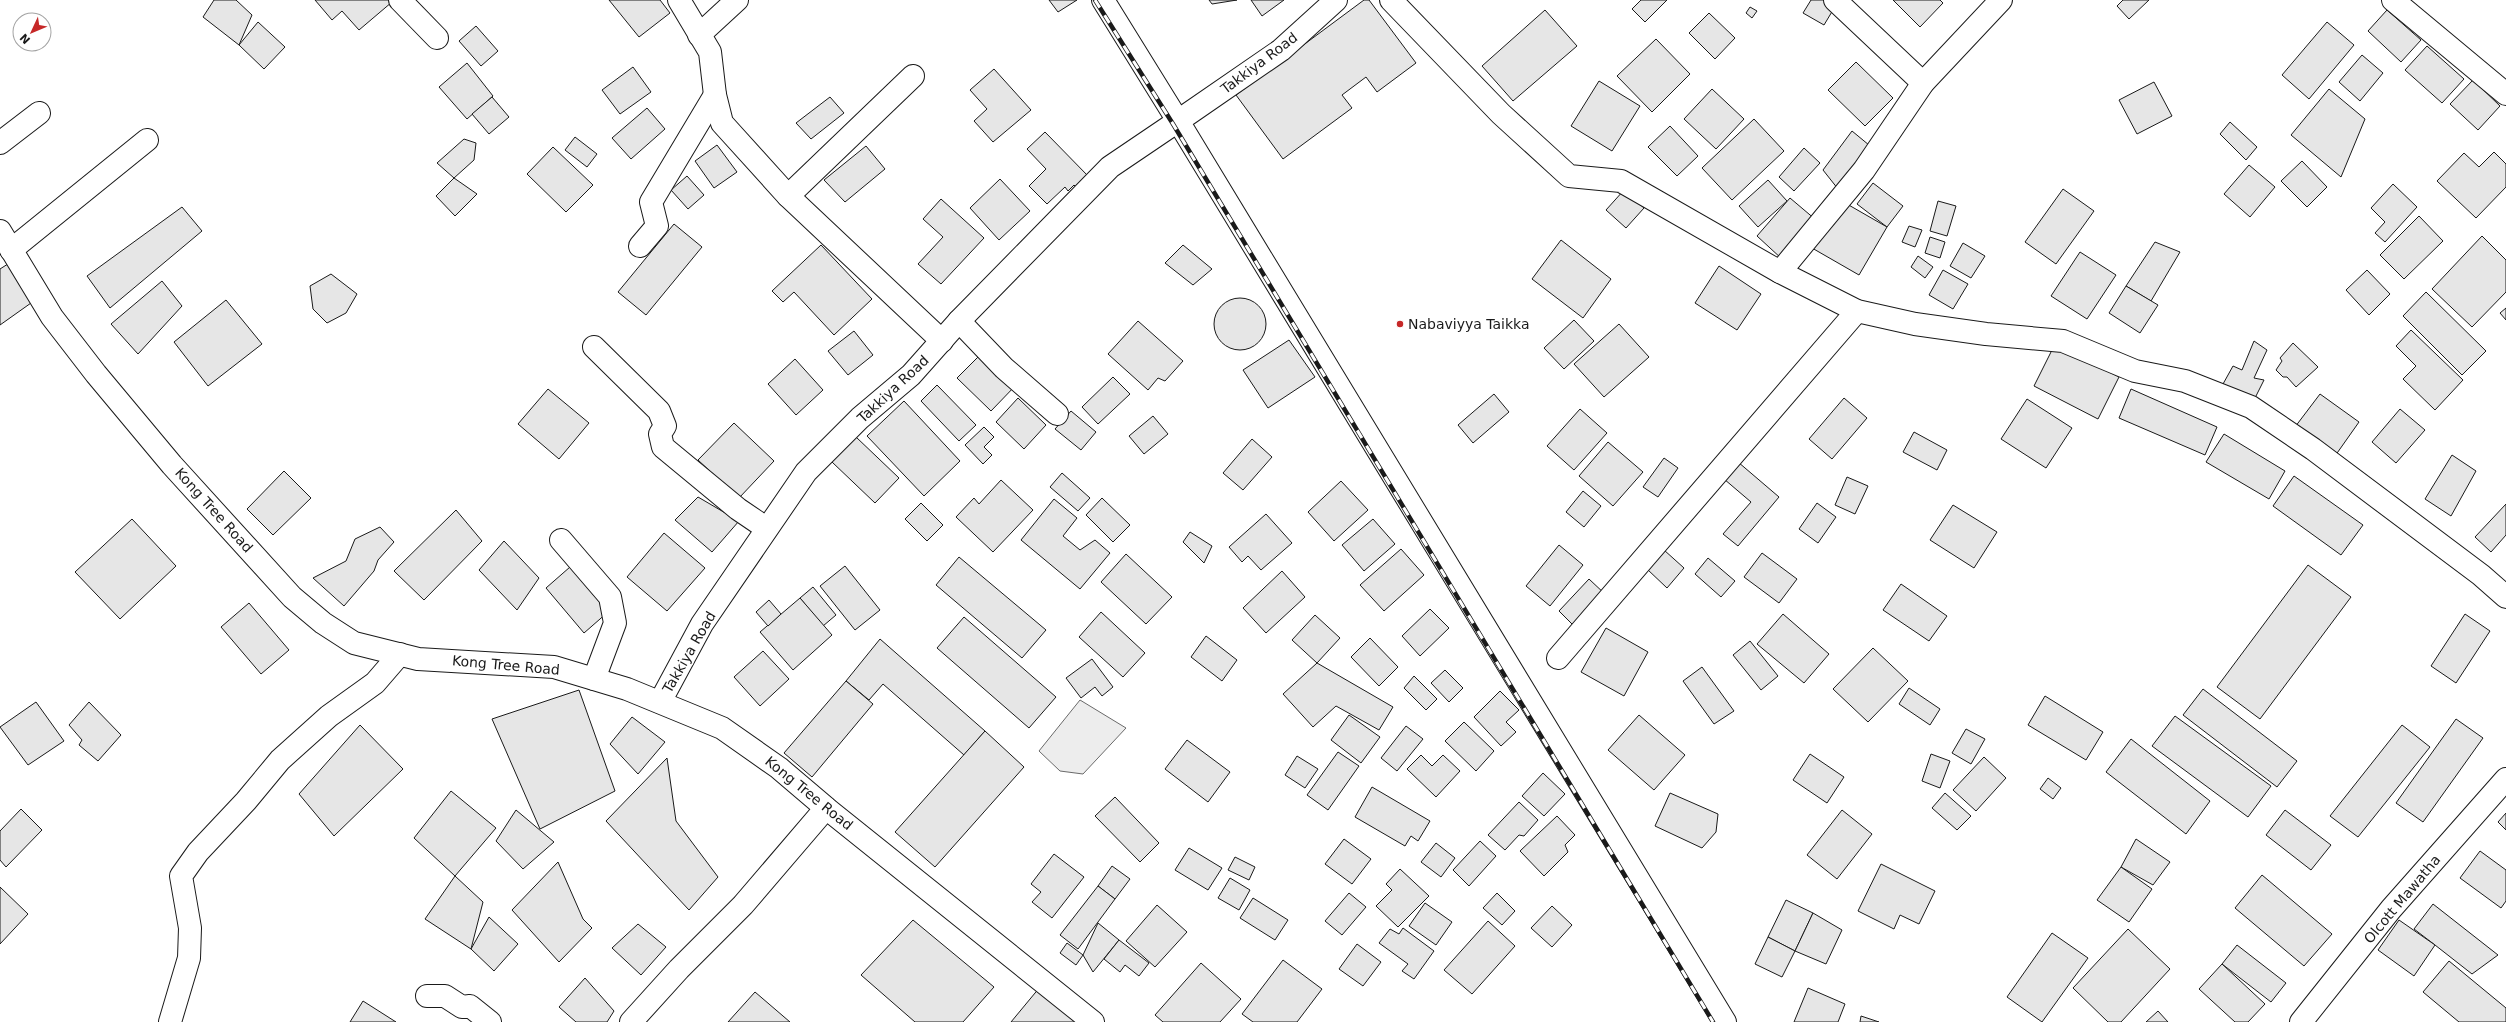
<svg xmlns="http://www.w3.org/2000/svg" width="2506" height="1022" font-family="'DejaVu Sans',sans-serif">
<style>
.built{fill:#ededed;stroke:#6a6a6a}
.building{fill:#e6e6e6;stroke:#1a1a1a}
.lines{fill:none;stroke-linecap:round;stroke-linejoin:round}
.street-casing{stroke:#1a1a1a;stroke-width:24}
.primary-casing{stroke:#1a1a1a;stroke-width:24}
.street{stroke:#fff;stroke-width:22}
.primary{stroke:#fff;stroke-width:22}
.rail-casing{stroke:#1a1a1a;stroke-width:4.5}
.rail{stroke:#fff;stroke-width:3;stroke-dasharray:9;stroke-linecap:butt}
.poi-dot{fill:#c62828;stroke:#fff;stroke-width:1.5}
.labels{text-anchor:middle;stroke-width:3;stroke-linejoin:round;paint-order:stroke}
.street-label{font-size:14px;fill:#1a1a1a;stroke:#fff}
.poi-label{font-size:14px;fill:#1a1a1a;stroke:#fff;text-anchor:start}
</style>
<rect width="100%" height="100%" fill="#fff"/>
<!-- built -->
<path class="built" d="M1080 700 1126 728 1083 774 1060 771 1039 751Z"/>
<!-- building -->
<g class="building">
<path d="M214 0H236L252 15 239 45 203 17Z"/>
<path d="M315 0H390L392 2 359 30 342 11 332 20Z"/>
<path d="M609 0H660L670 13 639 37Z"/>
<path d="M1049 0H1077L1058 12Z"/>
<path d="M1209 0H1237L1212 4Z"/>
<path d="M1251 0H1284L1262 16Z"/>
<path d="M1364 0H1369L1416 63 1377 92 1366 77 1342 95 1352 108 1283 159 1236 95Z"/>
<path d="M1641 0H1667L1645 22 1632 9Z"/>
<path d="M1811 0H1828L1836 5 1824 25 1803 13Z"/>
<path d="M1893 0H1940L1943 3 1920 27Z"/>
<path d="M2123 0H2149L2129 19 2117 6Z"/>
<path d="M1750 7 1757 11 1752 18 1746 13Z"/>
<path d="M1545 10 1577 46 1513 101 1482 66Z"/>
<path d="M2387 10 2421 40 2401 62 2368 31Z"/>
<path d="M1709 13 1735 38 1715 59 1689 33Z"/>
<path d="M258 22 285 47 264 69 239 45Z"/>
<path d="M2327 22 2354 45 2309 99 2282 75Z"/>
<path d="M476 26 498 51 481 66 459 41Z"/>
<path d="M1656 39 1690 74 1652 112 1617 76Z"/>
<path d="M2427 46 2464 79 2442 103 2405 70Z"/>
<path d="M2362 55 2383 73 2360 101 2339 82Z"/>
<path d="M1856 62 1893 98 1865 126 1828 90Z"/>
<path d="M467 63 493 96 467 119 439 87Z"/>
<path d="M633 67 651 92 620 114 602 90Z"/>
<path d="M994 69 1031 110 993 142 974 121 987 109 970 90Z"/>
<path d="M2473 80 2500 106 2478 130 2450 104Z"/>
<path d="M1599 81 1640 106 1612 151 1571 126Z"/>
<path d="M2154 82 2172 116 2137 134 2119 100Z"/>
<path d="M1712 89 1744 119 1716 149 1684 119Z"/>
<path d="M2329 89 2365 119 2341 177 2291 135Z"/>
<path d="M492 97 509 117 489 134 472 114Z"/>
<path d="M830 97 844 113 811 139 796 123Z"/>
<path d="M647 108 665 129 631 159 612 138Z"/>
<path d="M1754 119 1784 151 1732 200 1702 168Z"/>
<path d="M2230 122 2257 147 2246 160 2220 134Z"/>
<path d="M1670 126 1698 156 1677 176 1648 147Z"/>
<path d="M1852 131 1875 150 1842 194 1823 170Z"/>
<path d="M1045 132 1089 177 1077 188 1074 185 1068 191 1065 187 1047 204 1029 186 1046 169 1027 149Z"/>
<path d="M575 137 597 154 587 167 565 150Z"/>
<path d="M464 139 476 143 474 160 454 178 437 163Z"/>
<path d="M717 145 737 172 714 188 695 161Z"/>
<path d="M866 146 885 169 845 202 824 180Z"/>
<path d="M553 147 593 185 566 212 527 174Z"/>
<path d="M1804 148 1820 163 1794 191 1779 177Z"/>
<path d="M2494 152 2506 164V187L2476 218 2437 181 2464 153 2479 167Z"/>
<path d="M2302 161 2327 187 2307 207 2281 181Z"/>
<path d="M2249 165 2275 187 2250 217 2224 194Z"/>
<path d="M687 176 704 195 688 209 671 190Z"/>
<path d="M454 178 477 194 455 216 436 196Z"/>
<path d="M1000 179 1030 211 999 240 970 208Z"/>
<path d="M1768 180 1787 201 1758 227 1739 206Z"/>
<path d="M1873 183 1903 206 1887 227 1857 204Z"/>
<path d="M2393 184 2417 207 2385 242 2375 233 2385 222 2371 208Z"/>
<path d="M2063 189 2094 211 2056 264 2025 242Z"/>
<path d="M1624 190 1644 208 1626 228 1606 210Z"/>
<path d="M1790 198 1816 220 1782 259 1757 236Z"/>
<path d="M941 199 984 238 941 284 918 264 943 237 923 219Z"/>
<path d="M1840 200 1887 227 1859 275 1812 248Z"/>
<path d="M1938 201 1956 206 1947 236 1930 231Z"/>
<path d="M182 207 202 231 110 308 87 276Z"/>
<path d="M2419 216 2443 241 2404 279 2380 255Z"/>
<path d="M674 224 702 247 646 315 618 292Z"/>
<path d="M1909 226 1922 230 1915 247 1902 242Z"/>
<path d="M2482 236 2506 260V292L2472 327 2432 289Z"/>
<path d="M1930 237 1945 242 1940 258 1925 253Z"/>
<path d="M1561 240 1611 279 1583 318 1532 279Z"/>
<path d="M2155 242 2180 252 2151 301 2126 286Z"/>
<path d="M1963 243 1985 256 1971 278 1950 266Z"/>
<path d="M821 245 872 299 834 335 794 292 783 302 772 291Z"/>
<path d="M1183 245 1212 269 1193 285 1165 263Z"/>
<path d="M2080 252 2116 275 2087 319 2051 296Z"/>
<path d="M1918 256 1933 267 1925 278 1911 267Z"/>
<path d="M11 262 31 303 0 325V269Z"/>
<path d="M1719 266 1761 294 1737 330 1695 303Z"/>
<path d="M1943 270 1968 284 1953 309 1929 295Z"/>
<path d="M2367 270 2390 294 2369 315 2346 290Z"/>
<path d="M331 274 357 294 346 313 327 323 313 309 310 286Z"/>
<path d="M162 281 182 306 138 354 111 324Z"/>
<path d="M2126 286 2158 305 2140 333 2109 313Z"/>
<path d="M2426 292 2486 351 2462 375 2403 316Z"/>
<circle cx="1240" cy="324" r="26"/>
<path d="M226 300 262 344 208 386 174 342Z"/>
<path d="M2506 308V320L2500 313Z"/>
<path d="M1574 320 1594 341 1564 369 1544 348Z"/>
<path d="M1138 321 1183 361 1165 381 1158 378 1148 390 1108 354Z"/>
<path d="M1619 324 1649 357 1604 397 1574 364Z"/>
<path d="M2411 330 2463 380 2435 410 2403 379 2416 366 2396 346Z"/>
<path d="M854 331 873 355 848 375 828 351Z"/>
<path d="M1289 340 1315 377 1268 408 1243 370Z"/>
<path d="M2254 341 2267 350 2254 378 2264 380 2254 400 2223 384 2233 366 2242 370Z"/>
<path d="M2293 343 2318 367 2296 387 2287 377H2283L2276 370 2282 361 2280 358Z"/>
<path d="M2055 344 2119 377 2098 419 2034 386Z"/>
<path d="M983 352 1017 384 991 411 957 378Z"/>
<path d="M795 359 823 390 796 415 768 384Z"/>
<path d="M1113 377 1130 394 1098 424 1082 407Z"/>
<path d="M937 385 976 425 959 441 921 401Z"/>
<path d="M548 389 589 423 559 459 518 424Z"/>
<path d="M2131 389 2217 427 2205 455 2119 418Z"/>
<path d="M1494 394 1509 412 1473 443 1458 425Z"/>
<path d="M2320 394 2359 422 2335 456 2295 427Z"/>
<path d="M1018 398 1046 425 1024 449 996 422Z"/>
<path d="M1844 398 1867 418 1832 459 1809 439Z"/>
<path d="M2027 399 2072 428 2046 468 2001 439Z"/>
<path d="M904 401 960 461 924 496 867 436Z"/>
<path d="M1580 409 1607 433 1574 470 1547 446Z"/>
<path d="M2400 409 2425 430 2396 463 2372 442Z"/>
<path d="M1071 411 1096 432 1081 450 1055 429Z"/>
<path d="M1153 416 1168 434 1144 454 1129 436Z"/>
<path d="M734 423 774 461 739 498 698 460Z"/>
<path d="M984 427 994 437 984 447 992 455 983 464 965 445Z"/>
<path d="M1914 432 1947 450 1937 470 1903 452Z"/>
<path d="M2224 434 2285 471 2269 499 2206 462Z"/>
<path d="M856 437 899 478 875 503 832 462Z"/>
<path d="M1252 439 1272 457 1243 490 1223 473Z"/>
<path d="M1608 442 1643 472 1613 506 1579 476Z"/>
<path d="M2452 455 2476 471 2451 516 2425 499Z"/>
<path d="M1664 458 1678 468 1658 497 1643 487Z"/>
<path d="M1738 462 1779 497 1738 546 1723 534 1751 502 1724 479Z"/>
<path d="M284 471 311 498 273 535 247 509Z"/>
<path d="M1062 473 1090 498 1078 511 1050 487Z"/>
<path d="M2294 476 2363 525 2341 555 2273 506Z"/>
<path d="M1847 477 1868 486 1855 514 1835 505Z"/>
<path d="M1001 480 1033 510 993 552 956 517 974 498 979 504Z"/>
<path d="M1341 481 1368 510 1334 541 1308 512Z"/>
<path d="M1583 491 1601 506 1584 527 1566 512Z"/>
<path d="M698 497 739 521 712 552 675 520Z"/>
<path d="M1102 498 1130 525 1113 542 1086 515Z"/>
<path d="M1054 499 1077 518 1063 536 1080 550 1095 540 1110 553 1080 589 1021 540Z"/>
<path d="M921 503 943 525 927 541 905 519Z"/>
<path d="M1817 503 1836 517 1818 543 1799 529Z"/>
<path d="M2506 504V535L2491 552 2475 537Z"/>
<path d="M1953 505 1997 532 1974 568 1930 540Z"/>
<path d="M456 510 482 541 424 600 394 571Z"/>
<path d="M1266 514 1292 543 1261 570 1248 556 1242 562 1229 547Z"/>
<path d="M132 519 176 566 120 619 75 572Z"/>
<path d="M1373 519 1395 544 1364 571 1342 545Z"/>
<path d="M380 527 394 542 378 560 374 571 344 606 313 578 346 561 355 539Z"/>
<path d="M1190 532 1212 546 1204 563 1183 542Z"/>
<path d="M664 533 705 568 667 611 627 577Z"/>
<path d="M504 541 539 578 517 610 479 570Z"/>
<path d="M1559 545 1583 565 1550 606 1526 586Z"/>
<path d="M1401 549 1424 575 1384 611 1360 585Z"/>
<path d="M1664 550 1684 568 1667 588 1647 569Z"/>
<path d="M1762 553 1797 579 1779 603 1744 577Z"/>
<path d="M1126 554 1172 597 1146 624 1101 582Z"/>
<path d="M959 557 1046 630 1022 658 936 585Z"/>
<path d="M1708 558 1735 581 1721 597 1695 574Z"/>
<path d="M2308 565 2351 597 2260 719 2217 687Z"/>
<path d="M845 566 880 610 855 630 820 586Z"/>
<path d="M570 567 608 612 584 633 546 588Z"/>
<path d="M1282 571 1305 597 1266 633 1243 608Z"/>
<path d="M1589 579 1606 595 1576 628 1559 611Z"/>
<path d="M1901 584 1947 616 1929 641 1883 610Z"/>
<path d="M813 587 836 615 823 626 800 598Z"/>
<path d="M800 598 832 635 793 670 760 632Z"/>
<path d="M769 600 781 614 768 626 756 612Z"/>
<path d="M249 603 289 650 261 674 221 627Z"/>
<path d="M1430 609 1449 628 1420 656 1402 636Z"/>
<path d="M1101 612 1145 653 1123 677 1079 637Z"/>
<path d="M1783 614 1829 654 1804 683 1757 644Z"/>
<path d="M2465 614 2490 631 2456 683 2431 666Z"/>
<path d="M1315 615 1340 638 1317 663 1292 640Z"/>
<path d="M964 617 1056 697 1029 728 937 648Z"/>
<path d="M1606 628 1648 652 1624 696 1581 672Z"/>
<path d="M1206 636 1237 660 1222 681 1191 657Z"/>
<path d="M1370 638 1398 667 1379 686 1351 657Z"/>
<path d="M880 639 985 731 964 755 883 684 869 700 846 681Z"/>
<path d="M1750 641 1778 676 1761 690 1733 655Z"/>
<path d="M1873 648 1908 681 1868 722 1833 689Z"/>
<path d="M763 651 789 679 760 706 734 677Z"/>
<path d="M1092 659 1113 687 1102 696 1095 687 1081 698 1066 678Z"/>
<path d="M1317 663 1393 707 1379 730 1336 706 1313 727 1283 694Z"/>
<path d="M1702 667 1734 711 1714 724 1683 681Z"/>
<path d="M1445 670 1463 688 1449 702 1431 683Z"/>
<path d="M1414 676 1437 699 1426 710 1404 688Z"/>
<path d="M846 681 873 704 812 777 784 753Z"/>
<path d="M1909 688 1940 709 1930 725 1899 704Z"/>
<path d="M2203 689 2297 761 2277 787 2183 715Z"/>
<path d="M579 690 615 791 540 829 492 719Z"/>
<path d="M1500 691 1519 710 1506 722 1516 732 1501 746 1474 717Z"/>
<path d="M2045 696 2103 732 2086 760 2028 725Z"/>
<path d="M36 702 64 741 28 765 0 727Z"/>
<path d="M89 702 121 735 98 761 79 745 82 740 69 725Z"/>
<path d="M1349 715 1380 737 1361 763 1331 740Z"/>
<path d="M1639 715 1685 755 1654 790 1608 750Z"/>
<path d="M2175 716 2271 786 2248 817 2152 746Z"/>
<path d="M632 717 665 742 638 774 610 744Z"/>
<path d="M2456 719 2483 738 2423 822 2396 803Z"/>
<path d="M1464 722 1494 751 1476 771 1445 741Z"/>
<path d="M360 725 403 769 334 836 299 794Z"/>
<path d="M2402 725 2430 747 2358 837 2330 816Z"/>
<path d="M1406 726 1423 739 1397 771 1381 758Z"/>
<path d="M1966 729 1985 739 1971 764 1952 753Z"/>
<path d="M985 731 1024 767 935 867 895 832Z"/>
<path d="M2131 739 2210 801 2186 834 2106 772Z"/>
<path d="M1187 740 1230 772 1208 802 1165 769Z"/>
<path d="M1338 752 1359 766 1328 810 1307 795Z"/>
<path d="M1810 754 1844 777 1827 803 1793 780Z"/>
<path d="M1931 754 1950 761 1940 788 1922 781Z"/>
<path d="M1421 755 1432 766 1443 755 1460 771 1436 797 1407 769Z"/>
<path d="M1297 756 1318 769 1305 788 1285 775Z"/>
<path d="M1984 757 2006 778 1976 811 1953 790Z"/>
<path d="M667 758 676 821 718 877 689 910 606 821Z"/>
<path d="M1543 773 1565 794 1544 816 1522 796Z"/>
<path d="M2048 778 2061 788 2053 799 2040 789Z"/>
<path d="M1372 787 1430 821 1418 841 1411 836 1405 846 1355 817Z"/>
<path d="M451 791 496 828 455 876 414 838Z"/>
<path d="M1670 793 1718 814 1716 832 1702 848 1655 826Z"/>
<path d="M1945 793 1971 816 1957 830 1932 808Z"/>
<path d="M1115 797 1159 843 1140 862 1095 816Z"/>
<path d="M1519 802 1538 820 1524 836 1519 835 1505 850 1488 835Z"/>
<path d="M21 809 42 830 6 867 0 860V831Z"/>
<path d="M516 810 554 842 523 869 496 841Z"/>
<path d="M1842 810 1872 834 1837 879 1807 855Z"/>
<path d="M2285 810 2331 845 2311 870 2266 835Z"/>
<path d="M2506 813V830L2498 822Z"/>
<path d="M1557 816 1575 835 1565 845 1568 852 1544 876 1520 851Z"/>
<path d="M1344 839 1371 859 1352 884 1325 864Z"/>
<path d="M2136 839 2170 862 2153 885 2121 867Z"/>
<path d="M1480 841 1496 856 1469 886 1453 870Z"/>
<path d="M1436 843 1455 858 1441 877 1421 862Z"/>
<path d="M1189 848 1222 868 1208 890 1175 870Z"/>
<path d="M2480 851 2506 870V901L2501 908 2460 878Z"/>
<path d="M1054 854 1084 877 1052 918 1032 902 1041 892 1031 884Z"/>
<path d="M1235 857 1255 867 1249 880 1228 870Z"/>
<path d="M558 862 583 919 592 928 559 962 512 910Z"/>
<path d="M1881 864 1935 891 1919 924 1900 915 1894 929 1858 911Z"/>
<path d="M1112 866 1130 879 1115 899 1098 886Z"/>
<path d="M2121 867 2152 889 2129 922 2097 900Z"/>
<path d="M1400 869 1429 896 1398 927 1376 906 1392 890 1386 884Z"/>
<path d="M2262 875 2332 934 2304 966 2235 908Z"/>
<path d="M455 876 483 902 471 949 425 919Z"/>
<path d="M1230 878 1250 890 1239 910 1218 898Z"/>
<path d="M1098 886 1115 899 1078 949 1060 935Z"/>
<path d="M0 887 28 914 0 944Z"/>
<path d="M1349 893 1366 907 1342 935 1325 921Z"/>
<path d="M1497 893 1515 911 1502 925 1483 908Z"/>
<path d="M1253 898 1288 920 1275 940 1240 918Z"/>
<path d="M1786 900 1813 913 1795 951 1768 937Z"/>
<path d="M1425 903 1452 922 1436 945 1409 926Z"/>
<path d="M2433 904 2498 955 2472 974 2435 945 2414 929Z"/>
<path d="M1157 905 1187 932 1155 967 1126 941Z"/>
<path d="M1552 906 1572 925 1552 947 1531 928Z"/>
<path d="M1813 913 1842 930 1826 964 1795 951Z"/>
<path d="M489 917 518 944 494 971 471 949Z"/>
<path d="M913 920 994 987 963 1022H915L861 975Z"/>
<path d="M2399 920 2435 945 2414 976 2378 950Z"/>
<path d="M1488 921 1515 946 1472 994 1444 970Z"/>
<path d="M1098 923 1119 940 1093 972 1083 955Z"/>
<path d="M638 924 666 947 641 975 612 948Z"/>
<path d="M1403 928 1434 951 1414 979 1402 971 1408 964 1379 943 1390 929 1399 934Z"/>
<path d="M2128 929 2170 969 2121 1022H2108L2073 988Z"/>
<path d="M2052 933 2088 958 2042 1022 2007 997Z"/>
<path d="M1768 937 1795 951 1782 977 1755 964Z"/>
<path d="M1119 940 1149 963 1139 976 1125 965 1120 972 1104 959Z"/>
<path d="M1067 943 1083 955 1076 965 1060 953Z"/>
<path d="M1357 944 1381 962 1363 986 1339 969Z"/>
<path d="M2237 945 2286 983 2271 1002 2222 964Z"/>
<path d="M1283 960 1322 989 1297 1022H1253L1242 1014Z"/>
<path d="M2449 961 2506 1008V1022H2459L2423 992Z"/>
<path d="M1201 963 1241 999 1220 1022H1163L1155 1015Z"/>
<path d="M2222 964 2265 1004 2248 1022H2235L2199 989Z"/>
<path d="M585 978 614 1011 607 1022H576L559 1007Z"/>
<path d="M1040 987 1082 1022H1011Z"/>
<path d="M1808 988 1845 1004 1838 1022H1794Z"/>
<path d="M755 992 790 1022H728Z"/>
<path d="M363 1001 396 1022H350Z"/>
<path d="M2158 1011 2168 1022H2146Z"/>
<path d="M1861 1016 1879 1022H1860Z"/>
</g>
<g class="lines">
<!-- street casing -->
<g class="street-casing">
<g id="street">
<path d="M400 0 437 38"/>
<path d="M679 0 710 52 715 95 722 123 788 196 942 341"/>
<path d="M1336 0 1281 50 1178 121 1725 1022"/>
<path d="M1391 0 1501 114 1569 176 1621 181 1780 272 1857 311 1915 324 1986 334 2063 341 2135 371 2185 381 2251 407 2313 449 2481 575 2506 597"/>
<path d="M1835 0 1923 83"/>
<path d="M699 35 737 0"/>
<path d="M0 143 39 113"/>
<path d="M788 196 913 76"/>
<path d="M640 246 657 226 651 202 715 95"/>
<path d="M11 250 147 140"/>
<path d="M1780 272 1864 170 1923 83 2001 0"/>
<path d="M959 321 1004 368 1057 414"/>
<path d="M594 347 659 411 665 426 660 434 663 447 738 509 766 528"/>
<path d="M561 540 610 597 615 623 594 679"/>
<path d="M1558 658 1857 311"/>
<path d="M660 702 702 624 806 472 860 418 911 375 959 321 1110 167 1178 121 1103 0"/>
<path d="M427 996H445L462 1007 470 1006 490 1022"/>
<path d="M170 1022 189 958 190 928 181 876 198 852 246 801 280 760 329 716 375 683 400 654"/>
<path d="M631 1022 679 969 743 905 826 808"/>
</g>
</g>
<!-- primary casing -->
<g class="primary-casing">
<g id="primary">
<path d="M2393 0 2506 94"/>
<path d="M0 231 52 317 96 374 172 465 292 597 323 623 354 643 418 659 554 667 627 689 722 728 779 768 826 808 1093 1022"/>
<path d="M2301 1022 2391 909 2506 779"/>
</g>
</g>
<!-- street -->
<use href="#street" class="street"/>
<!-- primary -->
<use href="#primary" class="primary"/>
<!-- rail casing -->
<g class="rail-casing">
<path id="rail" d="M1095 0 1173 124 1713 1022"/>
</g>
<!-- rail -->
<use href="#rail" class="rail"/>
</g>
<!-- markers -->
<circle class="poi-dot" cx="1400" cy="324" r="4"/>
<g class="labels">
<!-- street labels -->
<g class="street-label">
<text transform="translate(1259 63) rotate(-37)" y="5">Takkiya Road</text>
<text transform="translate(893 389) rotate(-43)" y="5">Takkiya Road</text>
<text transform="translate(214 510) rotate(48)" y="5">Kong Tree Road</text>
<text transform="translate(689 652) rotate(-60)" y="5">Takkiya Road</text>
<text transform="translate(506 665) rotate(5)" y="5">Kong Tree Road</text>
<text transform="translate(809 793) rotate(39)" y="5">Kong Tree Road</text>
<text transform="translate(2402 899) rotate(-50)" y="5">Olcott Mawatha</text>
</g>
<!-- poi labels -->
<g class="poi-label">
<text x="1408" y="329">Nabaviyya Taikka</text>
</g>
</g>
<!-- north arrow -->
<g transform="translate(32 32) rotate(226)"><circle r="19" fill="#ffffff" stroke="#a3a3a3"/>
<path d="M0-3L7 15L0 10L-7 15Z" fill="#c62828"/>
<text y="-6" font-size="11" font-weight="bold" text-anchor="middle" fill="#1a1a1a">N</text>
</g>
</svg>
